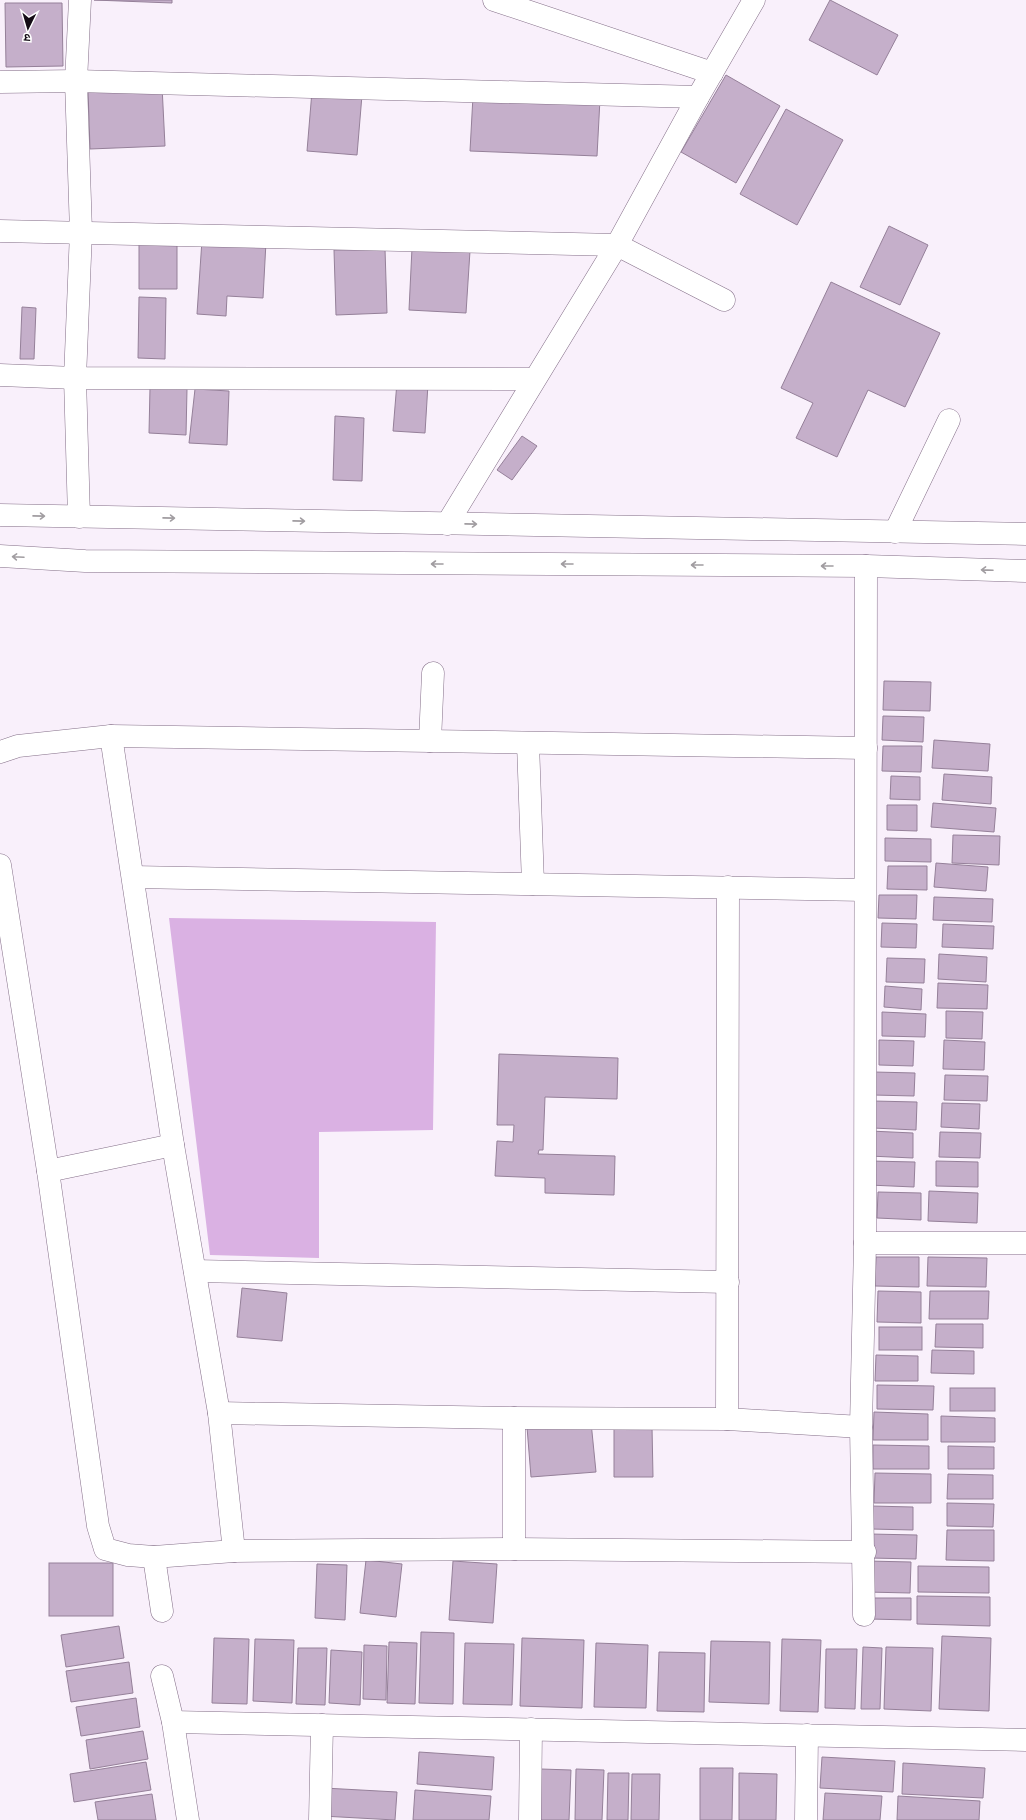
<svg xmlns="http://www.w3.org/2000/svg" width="1026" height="1820" font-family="'Asap Condensed','Noto Sans Devanagari',sans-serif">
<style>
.green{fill:#dab1e3}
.building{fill:#c5afca;stroke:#958099}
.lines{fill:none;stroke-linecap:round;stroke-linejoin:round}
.street-casing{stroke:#846f88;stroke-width:23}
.secondary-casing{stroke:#846f88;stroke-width:23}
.street{stroke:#fff;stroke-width:22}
.secondary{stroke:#fff;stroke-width:22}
.oneway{stroke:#a19da1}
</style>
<rect width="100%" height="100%" fill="#f9f0fb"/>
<!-- green -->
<path class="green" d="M169 918 436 922 433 1130 319 1132V1258L210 1255Z"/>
<!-- building -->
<g class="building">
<path d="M94 0H172V3Z"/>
<path d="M830 0 898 35 877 75 809 40Z"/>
<path d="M5 3H62L63 66 6 67Z"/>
<path d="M726 75 780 106 736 183 681 152Z"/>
<path d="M162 86 165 146 90 149 88 89Z"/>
<path d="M312 91 362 95 357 155 307 151Z"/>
<path d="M473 96 600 99 597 156 470 151Z"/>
<path d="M786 109 843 140 797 225 740 194Z"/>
<path d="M889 226 928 245 900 305 860 287Z"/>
<path d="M177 240V289H139V242Z"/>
<path d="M202 240 266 242 263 298 227 296 226 316 197 314Z"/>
<path d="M412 248 470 251 466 313 409 310Z"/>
<path d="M385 249 387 313 336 315 334 250Z"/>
<path d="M831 282 940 333 905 407 868 390 837 457 796 438 813 403 781 388Z"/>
<path d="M139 297 166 298 165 359 138 358Z"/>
<path d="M22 307 36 308 34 359H20Z"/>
<path d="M397 382 428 384 425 433 393 431Z"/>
<path d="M150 388 187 389 186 435 149 433Z"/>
<path d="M195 389 229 391 227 445 189 443Z"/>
<path d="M335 416 364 418 362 481 333 480Z"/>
<path d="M522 436 537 446 512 480 497 470Z"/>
<path d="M884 681 931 682 930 711 883 710Z"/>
<path d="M883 716 924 717 923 742 882 740Z"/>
<path d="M934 740 990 744 988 771 932 768Z"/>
<path d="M883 746H922L921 772 882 771Z"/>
<path d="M944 774 992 777 991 804 942 800Z"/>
<path d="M891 776 920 777V800L890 799Z"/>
<path d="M933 803 996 808 994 832 931 827Z"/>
<path d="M887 805H917V831L887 830Z"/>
<path d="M953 835 1000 836 999 865 952 863Z"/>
<path d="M885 838 931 839V862L885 861Z"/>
<path d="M936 863 988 867 986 891 934 887Z"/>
<path d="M888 866H927V890L887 889Z"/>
<path d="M879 895H917L916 919 878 918Z"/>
<path d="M934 897 993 899 992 922 933 920Z"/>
<path d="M882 923 917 924 916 948 881 947Z"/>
<path d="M943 924 994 926 993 949 942 947Z"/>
<path d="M939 954 987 957 986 982 938 979Z"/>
<path d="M887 958 925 959 924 983 886 982Z"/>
<path d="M938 983 988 985 987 1009 937 1008Z"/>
<path d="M885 986 922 989 921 1010 884 1007Z"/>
<path d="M946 1011 983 1012 982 1039 946 1038Z"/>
<path d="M882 1012 926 1014 925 1037 882 1036Z"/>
<path d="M879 1040 914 1041 913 1066 879 1065Z"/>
<path d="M944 1040 985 1042 984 1070 943 1069Z"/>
<path d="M499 1054 618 1058 617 1099 545 1097 543 1150H539L538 1154 615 1156 614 1195 545 1193V1178L495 1176 497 1141 513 1142 514 1125H497Z"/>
<path d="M874 1072 915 1073 914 1096 873 1095Z"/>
<path d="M945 1075 988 1076 987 1101 944 1100Z"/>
<path d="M873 1101 917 1102 916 1130 873 1128Z"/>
<path d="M942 1103 980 1104 979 1129 941 1127Z"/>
<path d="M870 1131 913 1133V1158L869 1156Z"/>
<path d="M940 1132 981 1133 980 1158 939 1157Z"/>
<path d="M870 1161 915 1162 914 1187 869 1185Z"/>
<path d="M936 1161 978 1162V1187L936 1186Z"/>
<path d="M929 1191 978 1193 977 1223 928 1221Z"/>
<path d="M878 1192 921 1193V1220L877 1218Z"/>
<path d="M876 1257H919V1287L875 1286Z"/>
<path d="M928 1257 987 1258 986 1287 927 1286Z"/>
<path d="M242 1288 287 1293 282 1341 237 1337Z"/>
<path d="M878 1291 921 1292V1323L877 1322Z"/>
<path d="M930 1291H989L988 1319H929Z"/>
<path d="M936 1324H983V1348L935 1347Z"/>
<rect x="879" y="1327" width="43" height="23"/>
<path d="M932 1350 974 1351V1374L931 1373Z"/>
<path d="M876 1355 918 1356V1381H875Z"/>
<path d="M877 1385 934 1386 933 1410 877 1409Z"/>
<rect x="950" y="1388" width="45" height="23"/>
<path d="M874 1412 928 1414V1440H873Z"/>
<path d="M941 1416 995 1418V1442H941Z"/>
<path d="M591 1422 596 1472 531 1477 527 1427Z"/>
<path d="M614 1427H652L653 1477H614Z"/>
<path d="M873 1445 929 1446V1469H873Z"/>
<path d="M948 1446 994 1447V1469H948Z"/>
<path d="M875 1473 931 1474V1503H874Z"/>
<path d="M948 1474 993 1475V1499H947Z"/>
<path d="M947 1503 994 1504 993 1527 947 1526Z"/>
<path d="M871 1506 913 1507V1530L871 1529Z"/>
<path d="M947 1530H994V1561L946 1560Z"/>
<path d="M870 1534 917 1535 916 1559 870 1558Z"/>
<path d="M366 1560 402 1564 396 1617 360 1613Z"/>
<path d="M453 1561 497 1564 493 1623 449 1620Z"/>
<path d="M867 1561 911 1562 910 1593 866 1592Z"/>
<rect x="49" y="1563" width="64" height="53"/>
<path d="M317 1564 347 1565 345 1620 315 1618Z"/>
<path d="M918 1566 989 1567V1593L918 1592Z"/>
<path d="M917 1596 990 1597V1626L917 1624Z"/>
<path d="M870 1598H911V1620L870 1619Z"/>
<path d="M119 1626 124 1658 66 1667 61 1635Z"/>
<path d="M421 1632 454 1633 453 1704 419 1703Z"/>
<path d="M942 1636 991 1638 989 1711 939 1709Z"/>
<path d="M214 1638 249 1639 247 1704 212 1703Z"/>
<path d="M522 1638 584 1640 582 1708 520 1706Z"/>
<path d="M255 1639 294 1640 292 1703 253 1701Z"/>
<path d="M782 1639 821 1640 818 1712 780 1711Z"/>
<path d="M711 1641 770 1642 769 1704 709 1702Z"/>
<path d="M389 1642 417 1643 415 1704 387 1703Z"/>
<path d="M465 1643 514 1644 512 1705 463 1704Z"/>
<path d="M596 1643 648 1645 646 1708 594 1707Z"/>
<path d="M364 1645 387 1646 386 1700 363 1699Z"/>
<path d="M863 1647 882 1648 880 1709H861Z"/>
<path d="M886 1647 933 1648 931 1711 884 1709Z"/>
<path d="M298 1648H327L325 1705 296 1704Z"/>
<path d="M826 1649H857L855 1709 825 1708Z"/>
<path d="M331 1650 362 1652 360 1705 329 1703Z"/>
<path d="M659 1652 705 1653 704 1712 657 1711Z"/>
<path d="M129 1662 133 1693 71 1702 66 1671Z"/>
<path d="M136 1698 140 1727 81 1736 76 1707Z"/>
<path d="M143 1731 148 1759 90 1769 86 1740Z"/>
<path d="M419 1752 494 1757 492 1790 417 1784Z"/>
<path d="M822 1757 895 1761 893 1792 820 1788Z"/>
<path d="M146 1762 151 1790 74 1802 70 1774Z"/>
<path d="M903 1763 985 1768 983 1798 902 1794Z"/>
<path d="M700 1768H733L732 1820H700Z"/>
<path d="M541 1769 571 1770 569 1820H538Z"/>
<path d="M576 1769 604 1770 602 1820H575Z"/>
<path d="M608 1773H629L628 1820H607Z"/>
<path d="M739 1773 777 1774 776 1820H739Z"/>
<path d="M632 1774H660L659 1820H631Z"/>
<path d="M324 1788 397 1792 395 1820 322 1816Z"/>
<path d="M415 1790 491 1796 489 1820H413Z"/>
<path d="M825 1793 882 1796 880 1820H823Z"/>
<path d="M152 1794 156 1820H98L95 1802Z"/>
<path d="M898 1796 980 1801 979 1820H897Z"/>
</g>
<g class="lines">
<!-- street casing -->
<g class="street-casing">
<g id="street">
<path d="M494 0 712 73"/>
<path d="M0 82 76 81 698 97"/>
<path d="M0 231 617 245 724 300"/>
<path d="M0 375 75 378 534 379"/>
<path d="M79 517 75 378 81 232 76 81 80 0"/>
<path d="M447 524 617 245 698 97 754 0"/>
<path d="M895 532 949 420"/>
<path d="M111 736 173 1145 219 1413 234 1551"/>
<path d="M430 741 433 673"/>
<path d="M528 743 533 884"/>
<path d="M0 752 18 746 111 736 866 748"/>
<path d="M0 865 48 1171 98 1526 105 1549 128 1555 154 1557 234 1551 514 1549 865 1552"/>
<path d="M133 877 865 890"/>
<path d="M48 1171 173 1145"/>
<path d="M865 1243H1026"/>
<path d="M195 1271 728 1282"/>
<path d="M219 1413 514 1418 727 1419 861 1427"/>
<path d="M514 1418V1549"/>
<path d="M727 1419 728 887"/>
<path d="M154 1557 162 1611"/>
<path d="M864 1615 861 1427 865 1243 866 566"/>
<path d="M162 1676 173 1722 188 1820"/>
<path d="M173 1722 1026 1740"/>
<path d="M320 1820 322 1725"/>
<path d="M530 1820 531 1729"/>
<path d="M806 1820 807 1735"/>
</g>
</g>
<!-- secondary casing -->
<g class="secondary-casing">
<g id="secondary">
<path d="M0 515 1026 534"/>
<path d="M0 556 85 561 866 566 1026 571"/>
</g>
</g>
<!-- street -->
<use href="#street" class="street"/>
<!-- secondary -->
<use href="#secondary" class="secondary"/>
</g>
<!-- one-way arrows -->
<defs><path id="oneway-shaft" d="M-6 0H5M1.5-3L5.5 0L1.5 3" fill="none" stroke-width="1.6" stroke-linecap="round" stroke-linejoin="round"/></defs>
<g class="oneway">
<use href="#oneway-shaft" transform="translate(39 516) rotate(1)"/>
<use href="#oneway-shaft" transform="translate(169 518) rotate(1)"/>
<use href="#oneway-shaft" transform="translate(299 521) rotate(1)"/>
<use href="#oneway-shaft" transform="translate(471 524) rotate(1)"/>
<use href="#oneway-shaft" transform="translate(18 557) rotate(-177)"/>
<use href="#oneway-shaft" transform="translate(437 564) rotate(-180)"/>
<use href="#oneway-shaft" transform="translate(567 564) rotate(-180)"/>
<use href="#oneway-shaft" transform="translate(697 565) rotate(-180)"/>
<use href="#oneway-shaft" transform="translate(827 566) rotate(-180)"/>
<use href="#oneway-shaft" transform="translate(987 570) rotate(-178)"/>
</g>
<!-- north arrow -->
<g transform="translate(28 28) rotate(185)" stroke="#ffffff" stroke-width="3" paint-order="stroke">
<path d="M0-3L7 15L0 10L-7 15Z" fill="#130b14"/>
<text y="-6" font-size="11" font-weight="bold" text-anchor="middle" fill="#130b14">उ</text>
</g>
</svg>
